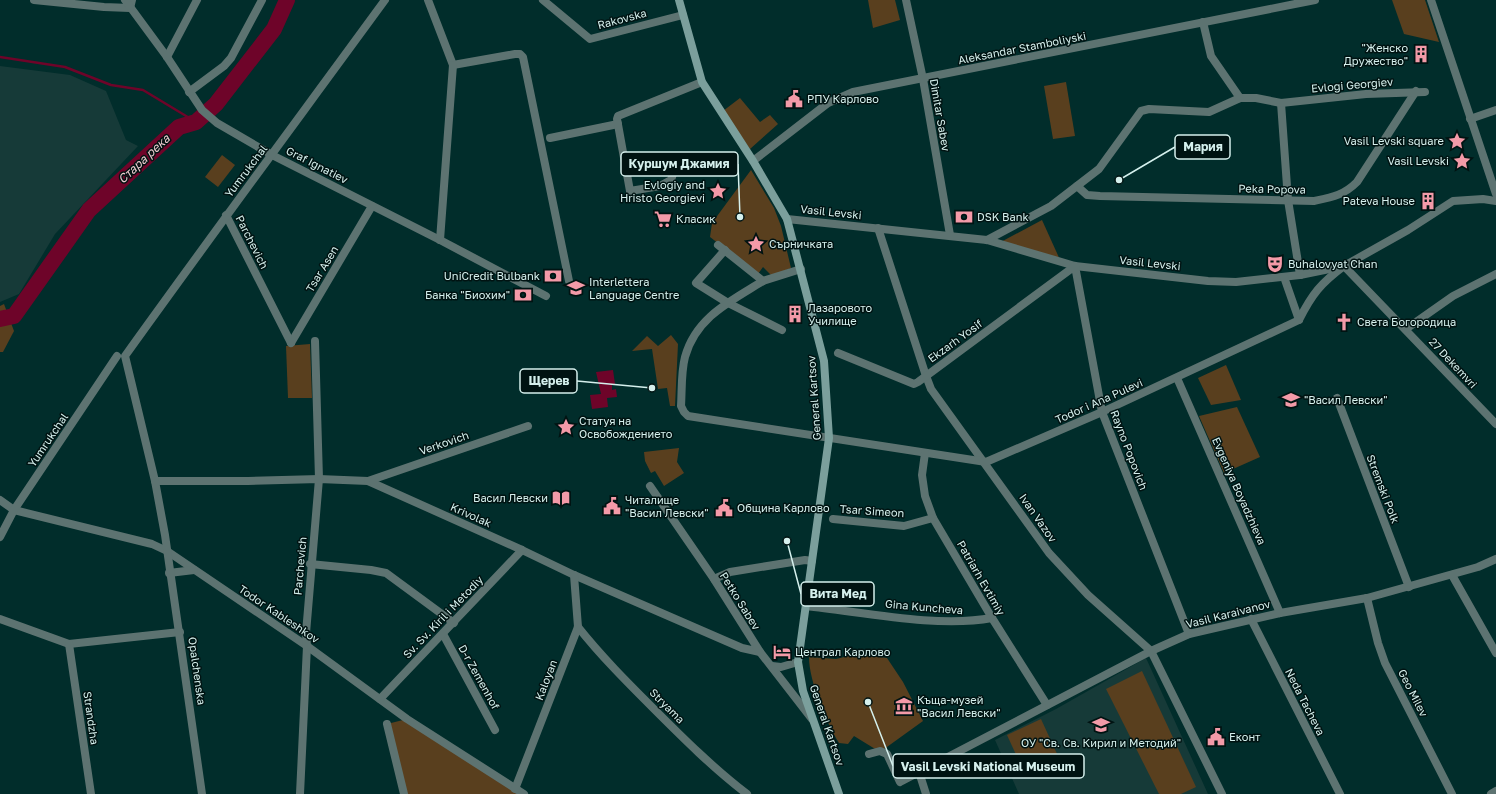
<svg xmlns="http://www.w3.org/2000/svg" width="1496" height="794" font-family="'Golos Text',sans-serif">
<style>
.built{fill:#163a38}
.green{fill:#593f1e}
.water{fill:#6e0429}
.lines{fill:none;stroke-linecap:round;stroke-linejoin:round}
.stream{stroke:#6e0429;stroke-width:2.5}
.river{stroke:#6e0429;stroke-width:16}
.minor{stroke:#5d7371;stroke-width:8}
.tertiary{stroke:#5d7371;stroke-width:8}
.secondary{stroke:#7b9f9c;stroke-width:8}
.labels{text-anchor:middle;stroke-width:3;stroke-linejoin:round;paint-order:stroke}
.street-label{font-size:11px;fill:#d5f0ed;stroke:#001312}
.poi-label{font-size:11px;fill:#d5f0ed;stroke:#001312;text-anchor:start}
.water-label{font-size:12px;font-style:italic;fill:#efccd1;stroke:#001312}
.leader{fill:none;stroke:#d5f0ed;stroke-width:1.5}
.callout-dot{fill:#d5f0ed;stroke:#001312;stroke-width:1.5}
.callout{fill:#001312;stroke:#d5f0ed;stroke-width:1.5}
.callout-label{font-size:12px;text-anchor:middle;font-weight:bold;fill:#d5f0ed}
</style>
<rect width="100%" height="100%" fill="#012d2b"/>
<!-- built -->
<g class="built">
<path d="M0 66 70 75 106 91 126 140 138 146 55 234 19 294 0 302Z"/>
<path d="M1146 658 1208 794H1019L995 740 1056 709Z"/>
</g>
<!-- green -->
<g class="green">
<path d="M868 0H895L900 20 873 28Z"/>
<path d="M1392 0H1425L1439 42 1404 34Z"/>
<path d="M1066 82 1075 136 1053 139 1044 86Z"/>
<path d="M740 98 760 122 770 115 778 124 750 149 723 111Z"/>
<path d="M222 155 235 165 218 187 205 177Z"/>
<path d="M751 170 774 208 781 226 791 268 772 276 763 267 758 274 710 237 712 223Z"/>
<path d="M1042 220 1061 262 999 243Z"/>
<path d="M4 304 14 331 3 352H0V306Z"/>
<path d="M671 335 678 344 675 406H670L667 388 658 389 652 349 632 351 647 336 658 346Z"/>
<path d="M310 344 312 398H288L286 346Z"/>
<path d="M1226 365 1241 400 1211 405 1198 378Z"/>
<path d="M1237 407 1260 457 1224 473 1199 416Z"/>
<path d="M679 448 677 462 684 473 664 486 655 471 651 473 645 461 644 452Z"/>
<path d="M856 654 887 658 903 682 923 721 880 752 854 736 848 744 839 743C826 722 809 681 809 657L836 659Z"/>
<path d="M1142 671 1196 787 1181 794H1159L1106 689Z"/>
<path d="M407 719 523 794H404L387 724Z"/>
<path d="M1041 719 1058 756 1024 772 1007 735Z"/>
</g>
<!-- water -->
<path class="water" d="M613 370 615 384 612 385V390L616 389 617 397 607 398 608 407 592 409 590 395 601 394 596 372Z"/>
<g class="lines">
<!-- stream -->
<path class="stream" d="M0 57 65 67 111 85 143 90 196 122"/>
<!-- river -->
<path class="river" d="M0 319 14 316 89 210 179 127 196 122 216 104 274 29 287 0"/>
<!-- minor -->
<g class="minor">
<path d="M34 0 104 7 130 8 132 0"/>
<path d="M125 0 167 57 202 110 217 123 272 155 440 240 546 296"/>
<path d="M428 0 453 65 515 54H520L523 57 569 281"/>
<path d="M543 0 590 39 683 15"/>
<path d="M906 0 923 79 950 235"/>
<path d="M1431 0 1496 194"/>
<path d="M1203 22 1211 56 1240 98"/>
<path d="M167 57 197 0"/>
<path d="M189 92 224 66 231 58 262 0"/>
<path d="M1281 103 1288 200 1300 275"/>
<path d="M1470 119 1496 110"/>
<path d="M550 138 618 124"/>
<path d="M670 157 673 174 671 180 660 186 630 191 617 119 618 116 702 82"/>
<path d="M1077 186 1087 195 1100 196 1314 201C1333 197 1344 195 1357 182L1416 91"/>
<path d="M226 215 291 343"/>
<path d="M787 219 987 240 1075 266 1208 281 1236 282 1300 275 1344 266 1408 230 1453 201 1483 199 1496 201"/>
<path d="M878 228 926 376 931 389 1049 553 1088 595 1151 651 1222 794"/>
<path d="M440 240 453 65"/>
<path d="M987 240 1051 206 1099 169 1141 111 1149 109 1209 112 1240 98H1256L1281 103 1366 94 1425 92"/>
<path d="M718 245 763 281 801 269"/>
<path d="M725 250 696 283 728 303 782 330"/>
<path d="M1284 277 1299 320"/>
<path d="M763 281C731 301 696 317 685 357 681 372 682 391 681 406L684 412 688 416 986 462 1102 412 1299 320C1312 294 1321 283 1344 266L1496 424"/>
<path d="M1406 329 1453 296 1496 274"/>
<path d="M291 343 372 206"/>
<path d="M838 353 914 384 918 382 1075 266 1102 412 1189 634"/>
<path d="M1177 378 1280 613"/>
<path d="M1337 398 1409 587"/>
<path d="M925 453 922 475 925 496 933 518 992 618 1047 705"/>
<path d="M155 481H248L319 479 368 481 522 550 574 575 742 648 760 652"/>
<path d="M368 481 528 426"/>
<path d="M650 486 714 579 760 652 812 719"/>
<path d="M0 500 14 510 152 544 167 551 307 646 407 719 524 794"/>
<path d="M833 519 904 526 933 518"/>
<path d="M0 537 14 510 117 356"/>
<path d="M310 564 371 570 386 573 454 623"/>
<path d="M169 573 194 570"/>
<path d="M1452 575 1496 653"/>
<path d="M714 579 730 572 805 560 812 561"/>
<path d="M1367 598 1378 643 1385 663 1452 794"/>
<path d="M806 606C863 612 937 628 992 618"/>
<path d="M0 619 69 644 180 632"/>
<path d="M1251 619 1340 794"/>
<path d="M578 627C601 656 627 682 653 708 683 738 713 768 747 794"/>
<path d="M443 634 495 730"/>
<path d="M69 644 91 794"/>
<path d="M772 666 781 667 798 662"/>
<path d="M380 699 522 550"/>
<path d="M387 724 404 794"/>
<path d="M869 754 880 751 887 754 900 782 1151 651 1189 634 1280 613 1367 598 1478 567 1496 559"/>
<path d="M919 772 926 794"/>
<path d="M515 789 578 627 574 575"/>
<path d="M202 794 165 535 155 481 125 356C211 236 298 119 385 0"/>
<path d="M300 794 307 646 306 633 319 479 315 341"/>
</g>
<!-- tertiary -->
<g class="tertiary">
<path d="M753 161 828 103 853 92 1315 0"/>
<path d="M1491 794 1496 791"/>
</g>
<!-- secondary -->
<path class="secondary" d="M679 0 702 82 753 161 787 219 824 361 829 438 798 662 803 691 839 794"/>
</g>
<!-- icons -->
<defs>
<g id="building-bare" transform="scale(1.38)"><path d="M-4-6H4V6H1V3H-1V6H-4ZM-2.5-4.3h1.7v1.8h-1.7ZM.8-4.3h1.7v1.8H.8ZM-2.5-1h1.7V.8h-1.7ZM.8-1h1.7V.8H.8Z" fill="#f39aa8" stroke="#001312" stroke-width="2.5" paint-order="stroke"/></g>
<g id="civic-bare" transform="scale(1.38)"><path d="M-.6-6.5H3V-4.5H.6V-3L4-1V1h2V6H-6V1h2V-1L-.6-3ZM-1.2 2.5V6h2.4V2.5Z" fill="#f39aa8" stroke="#001312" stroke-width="2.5" paint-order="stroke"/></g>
<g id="sight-bare" transform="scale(1.38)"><path d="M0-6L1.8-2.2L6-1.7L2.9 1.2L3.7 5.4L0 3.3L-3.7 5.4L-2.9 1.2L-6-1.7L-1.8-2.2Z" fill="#f39aa8" stroke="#001312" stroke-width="2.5" paint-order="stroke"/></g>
<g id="bank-bare" transform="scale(1.38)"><path d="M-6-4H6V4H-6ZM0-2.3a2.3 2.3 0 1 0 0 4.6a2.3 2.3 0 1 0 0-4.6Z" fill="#f39aa8" stroke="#001312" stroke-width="2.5" paint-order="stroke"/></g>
<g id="supermarket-bare" transform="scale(1.38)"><path d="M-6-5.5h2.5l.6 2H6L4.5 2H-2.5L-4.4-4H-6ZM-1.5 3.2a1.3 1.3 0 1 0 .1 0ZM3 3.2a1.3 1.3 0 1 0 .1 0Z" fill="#f39aa8" stroke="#001312" stroke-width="2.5" paint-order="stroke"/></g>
<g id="theatre-bare" transform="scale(1.38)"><path d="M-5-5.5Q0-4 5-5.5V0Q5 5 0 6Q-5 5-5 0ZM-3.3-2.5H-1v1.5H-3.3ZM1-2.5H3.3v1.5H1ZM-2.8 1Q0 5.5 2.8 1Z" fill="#f39aa8" stroke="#001312" stroke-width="2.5" paint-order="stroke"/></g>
<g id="school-bare" transform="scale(1.38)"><path d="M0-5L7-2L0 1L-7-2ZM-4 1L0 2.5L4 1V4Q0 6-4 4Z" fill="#f39aa8" stroke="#001312" stroke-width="2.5" paint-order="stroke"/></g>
<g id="church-bare" transform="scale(1.38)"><path d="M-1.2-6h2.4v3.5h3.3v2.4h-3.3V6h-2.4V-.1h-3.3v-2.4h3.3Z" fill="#f39aa8" stroke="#001312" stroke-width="2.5" paint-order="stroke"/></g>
<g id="library-bare" transform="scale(1.38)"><path d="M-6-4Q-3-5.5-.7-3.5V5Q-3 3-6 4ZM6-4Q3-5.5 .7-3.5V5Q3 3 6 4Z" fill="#f39aa8" stroke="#001312" stroke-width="2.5" paint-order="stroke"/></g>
<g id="hotel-bare" transform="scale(1.38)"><path d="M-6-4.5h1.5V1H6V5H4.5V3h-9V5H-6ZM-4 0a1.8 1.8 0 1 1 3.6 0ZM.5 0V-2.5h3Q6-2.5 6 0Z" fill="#f39aa8" stroke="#001312" stroke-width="2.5" paint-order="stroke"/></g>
<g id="museum-bare" transform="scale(1.38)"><path d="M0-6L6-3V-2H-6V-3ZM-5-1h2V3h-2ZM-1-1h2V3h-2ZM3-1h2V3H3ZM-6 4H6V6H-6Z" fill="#f39aa8" stroke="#001312" stroke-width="2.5" paint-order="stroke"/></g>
</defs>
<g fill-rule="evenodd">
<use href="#building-bare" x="1421" y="54"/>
<use href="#civic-bare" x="794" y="99"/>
<use href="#sight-bare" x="1457" y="141"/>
<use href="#sight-bare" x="1462" y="161"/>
<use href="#sight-bare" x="718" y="191"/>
<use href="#building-bare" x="1428" y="201"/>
<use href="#bank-bare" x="964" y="217"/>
<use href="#supermarket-bare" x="663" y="219"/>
<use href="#sight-bare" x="756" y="244"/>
<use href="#theatre-bare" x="1275" y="264"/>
<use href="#bank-bare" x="553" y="276"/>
<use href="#school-bare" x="576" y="288"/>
<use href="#bank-bare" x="523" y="295"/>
<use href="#building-bare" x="795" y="314"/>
<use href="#church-bare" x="1344" y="322"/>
<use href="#school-bare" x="1291" y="400"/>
<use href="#sight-bare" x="566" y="427"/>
<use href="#library-bare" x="561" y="498"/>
<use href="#civic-bare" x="612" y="506"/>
<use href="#civic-bare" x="724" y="508"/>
<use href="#hotel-bare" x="782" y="652"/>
<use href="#museum-bare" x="904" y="706"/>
<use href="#school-bare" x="1101" y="725"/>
<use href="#civic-bare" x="1216" y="737"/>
</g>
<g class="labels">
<!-- street labels -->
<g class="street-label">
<text transform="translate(622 19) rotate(-15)" y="4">Rakovska</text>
<text transform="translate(1022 48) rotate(-11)" y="4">Aleksandar Stamboliyski</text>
<text transform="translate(1352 85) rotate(-5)" y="4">Evlogi Georgiev</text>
<text transform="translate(940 115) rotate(80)" y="4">Dimitar Sabev</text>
<text transform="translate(317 165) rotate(27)" y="4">Graf Ignatiev</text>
<text transform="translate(246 171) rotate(-53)" y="4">Yumrukchal</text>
<text transform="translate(1272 189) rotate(1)" y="4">Peka Popova</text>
<text transform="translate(831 212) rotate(6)" y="4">Vasil Levski</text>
<text transform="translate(252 242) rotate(63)" y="4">Parchevich</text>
<text transform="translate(1150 263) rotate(6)" y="4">Vasil Levski</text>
<text transform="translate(322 269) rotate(-59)" y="4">Tsar Asen</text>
<text transform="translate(955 341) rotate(-36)" y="4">Ekzarh Yosif</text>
<text transform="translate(1453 363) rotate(47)" y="4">27 Dekemvri</text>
<text transform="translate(814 398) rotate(-94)" y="4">General Kartsov</text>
<text transform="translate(1099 401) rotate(-24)" y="4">Todor i Ana Pulevi</text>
<text transform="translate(48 440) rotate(-56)" y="4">Yumrukchal</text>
<text transform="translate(444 443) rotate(-19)" y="4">Verkovich</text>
<text transform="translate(1129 450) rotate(69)" y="4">Rayno Popovich</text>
<text transform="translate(1383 489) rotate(69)" y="4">Stremski Polk</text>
<text transform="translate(1239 491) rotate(66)" y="4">Evgeniya Boyadzhieva</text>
<text transform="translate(872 511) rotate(4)" y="4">Tsar Simeon</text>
<text transform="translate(471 515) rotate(24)" y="4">Krivolak</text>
<text transform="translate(1038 518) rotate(55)" y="4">Ivan Vazov</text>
<text transform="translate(300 566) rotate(-85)" y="4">Parchevich</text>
<text transform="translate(981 578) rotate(60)" y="4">Patriarh Evtimiy</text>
<text transform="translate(740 601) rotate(58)" y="4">Petko Sabev</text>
<text transform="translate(924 607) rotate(5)" y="4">Gina Kuncheva</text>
<text transform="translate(279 614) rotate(34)" y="4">Todor Kableshkov</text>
<text transform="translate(1228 614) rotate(-14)" y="4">Vasil Karaivanov</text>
<text transform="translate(443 617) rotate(-46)" y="4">Sv. Sv. Kiril i Metodiy</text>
<text transform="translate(197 671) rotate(82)" y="4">Opalchenska</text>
<text transform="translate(479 677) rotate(61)" y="4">D-r Zemenhof</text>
<text transform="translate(546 680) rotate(-69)" y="4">Kaloyan</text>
<text transform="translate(1413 693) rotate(63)" y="4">Geo Milev</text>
<text transform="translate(1305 702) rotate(63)" y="4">Neda Tacheva</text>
<text transform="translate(667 706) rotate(45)" y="4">Stryama</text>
<text transform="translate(91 718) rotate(82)" y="4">Strandzha</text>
<text transform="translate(827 725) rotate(71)" y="4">General Kartsov</text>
</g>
<!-- poi labels -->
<g class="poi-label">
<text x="1408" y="52" text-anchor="end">"Женско<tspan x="1408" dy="13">Дружество"</tspan></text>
<text x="807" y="103">РПУ Карлово</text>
<text x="1444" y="145" text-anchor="end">Vasil Levski square</text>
<text x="1449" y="165" text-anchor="end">Vasil Levski</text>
<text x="705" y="189" text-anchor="end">Evlogiy and<tspan x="705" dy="13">Hristo Georgievi</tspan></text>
<text x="1415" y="205" text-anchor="end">Pateva House</text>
<text x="977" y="221">DSK Bank</text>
<text x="676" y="223">Класик</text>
<text x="769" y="248">Сърничката</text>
<text x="1288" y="268">Buhalovyat Chan</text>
<text x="540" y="280" text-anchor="end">UniCredit Bulbank</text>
<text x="589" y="286">Interlettera<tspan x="589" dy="13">Language Centre</tspan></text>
<text x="510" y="299" text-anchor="end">Банка "Биохим"</text>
<text x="808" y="312">Лазаровото<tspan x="808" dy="13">Училище</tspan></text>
<text x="1357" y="326">Света Богородица</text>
<text x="1304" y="404">"Васил Левски"</text>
<text x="579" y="425">Статуя на<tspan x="579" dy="13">Освобождението</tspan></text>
<text x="548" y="502" text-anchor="end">Васил Левски</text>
<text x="625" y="504">Читалище<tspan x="625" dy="13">"Васил Левски"</tspan></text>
<text x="737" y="512">Община Карлово</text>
<text x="795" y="656">Централ Карлово</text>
<text x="917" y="704">Къща-музей<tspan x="917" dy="13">"Васил Левски"</tspan></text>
<text x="1229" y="741">Еконт</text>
<text x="1101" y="747" text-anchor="middle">ОУ "Св. Св. Кирил и Методий"</text>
</g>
<!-- water labels -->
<g class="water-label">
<text transform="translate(144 159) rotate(-43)" y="4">Стара река</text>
</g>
</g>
<!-- callouts -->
<path class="leader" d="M1119 180L1175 147M740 217L738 164M652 388L577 381M787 541L801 594M868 702L893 766"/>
<g class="callout-dot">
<circle cx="1119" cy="180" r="4"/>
<circle cx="740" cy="217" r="4"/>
<circle cx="652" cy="388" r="4"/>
<circle cx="787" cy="541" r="4"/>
<circle cx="868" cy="702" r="4"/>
</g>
<g class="callout">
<rect x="1175" y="135" width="55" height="24" rx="4"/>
<rect x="621" y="152" width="117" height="24" rx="4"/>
<rect x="520" y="369" width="57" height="24" rx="4"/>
<rect x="801" y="582" width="73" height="24" rx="4"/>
<rect x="893" y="754" width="191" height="24" rx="4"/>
</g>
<g class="callout-label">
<text x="1203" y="151">Мария</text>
<text x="679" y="168">Куршум Джамия</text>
<text x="549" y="385">Щерев</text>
<text x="838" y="598">Вита Мед</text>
<text x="988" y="771">Vasil Levski National Museum</text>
</g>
</svg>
